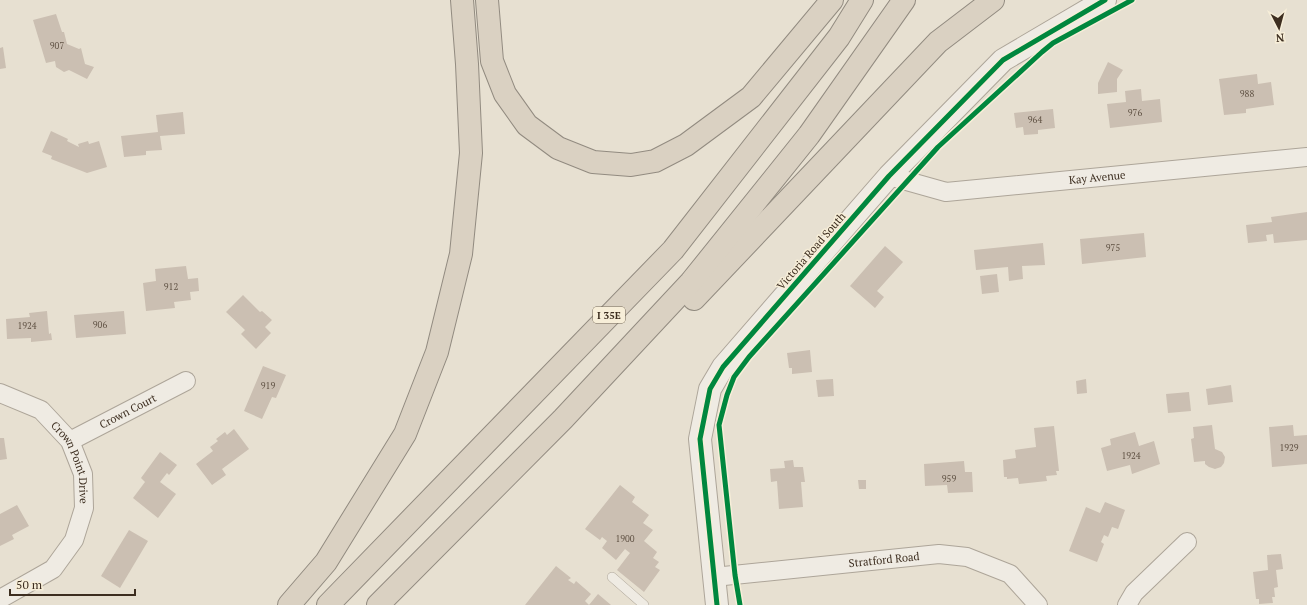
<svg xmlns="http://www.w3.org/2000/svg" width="1307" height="605" font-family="'PT Serif',serif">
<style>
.building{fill:#cbbfb2}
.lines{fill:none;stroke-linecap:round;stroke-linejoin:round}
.service-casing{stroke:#ada599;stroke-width:10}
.minor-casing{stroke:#ada599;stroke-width:20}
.tertiary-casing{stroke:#ada599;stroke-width:24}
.motorway-casing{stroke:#928b80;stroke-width:24}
.service{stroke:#efebe3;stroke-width:9}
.minor{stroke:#efebe3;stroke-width:18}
.tertiary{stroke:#efebe3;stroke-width:22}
.motorway{stroke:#dad1c2;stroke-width:22}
.cycleway-casing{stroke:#f7eed8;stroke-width:8}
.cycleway{stroke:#00873e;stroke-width:5}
.labels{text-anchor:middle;stroke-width:3;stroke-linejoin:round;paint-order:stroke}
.number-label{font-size:9px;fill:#605244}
.shield{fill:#f7eed8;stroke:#756857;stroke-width:1}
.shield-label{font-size:10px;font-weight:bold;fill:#3d2e20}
.street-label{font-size:11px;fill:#3d2e20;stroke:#f7eed8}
</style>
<rect width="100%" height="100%" fill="#e7e0d1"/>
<!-- building -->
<g class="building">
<path d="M56 14 62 32H64L67 44 79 49 81 48 85 64 94 67 87 79 69 70 64 72 56 67 55 61 46 63 33 20Z"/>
<path d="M3 47 6 68 0 69V48Z"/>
<path d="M1108 62 1123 70 1117 79V92L1098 94V83Z"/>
<path d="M1257 74 1258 84 1271 82 1274 105 1246 109V113L1224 115 1219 79Z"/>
<path d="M1141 89 1142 101 1160 99 1162 122 1110 128 1107 104 1126 102 1125 91Z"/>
<path d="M1053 109 1055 128 1038 130V134L1024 135 1023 127 1016 128 1014 113Z"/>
<path d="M183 112 185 134 160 136 162 150 146 151V155L124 157 121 136 158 132 156 115Z"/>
<path d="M51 131 68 139 67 141 79 147 78 144 88 141 89 144 99 141 107 167 87 173 51 159 52 156 42 152Z"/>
<path d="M1307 212V240L1274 243 1273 234 1266 235 1267 241 1248 243 1246 225 1272 222 1271 217Z"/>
<path d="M1144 233 1146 257 1082 264 1080 239Z"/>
<path d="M1043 243 1045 265 1022 266 1023 279 1009 281 1008 267 976 270 974 250Z"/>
<path d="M885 246 903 262 877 291 884 297 875 308 850 286Z"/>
<path d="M186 266 188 279 198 278 199 291 190 292 191 300 174 302 175 308 146 311 143 283 156 281 155 269Z"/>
<path d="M997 274 999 292 982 294 980 276Z"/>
<path d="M243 295 260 312 262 311 272 320 265 327 271 333 256 349 241 334 245 330 226 312Z"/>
<path d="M47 311 49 334 51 333 52 340 31 342V338L7 339 6 319 30 317 29 313Z"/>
<path d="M124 311 126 334 76 338 74 315Z"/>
<path d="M810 350 812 372 792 374V368H789L787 353Z"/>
<path d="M263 366 286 375 276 398 272 397 262 419 244 411Z"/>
<path d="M833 379 834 396 818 397 816 380Z"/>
<path d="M1086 379 1087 393 1077 394 1076 381Z"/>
<path d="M1231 385 1233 402 1208 405 1206 389Z"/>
<path d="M1189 392 1191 411 1168 413 1166 394Z"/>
<path d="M1212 425 1215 449 1222 452 1225 457 1224 463 1221 467 1215 469 1209 467 1205 464V461L1194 462 1191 439 1194 438 1193 427Z"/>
<path d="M1293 425 1294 436 1307 435V464L1272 467 1269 427Z"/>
<path d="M1054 426 1059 471H1056L1057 475 1046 476 1047 481 1019 484 1018 478 1007 479V477H1004L1003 460 1016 458 1015 450 1036 447 1034 428Z"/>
<path d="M234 429 249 449 222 469 226 475 212 485 196 464 213 451 210 447 218 441 216 439 225 432 227 435Z"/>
<path d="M1135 432 1139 446 1154 441 1160 464 1132 474 1130 465 1107 471 1101 448 1111 445 1110 439Z"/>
<path d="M0 438H4L7 459 0 460Z"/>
<path d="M160 452 177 465 169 475 167 473 160 482 176 494 158 518 133 498 145 482 141 478Z"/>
<path d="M793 460 794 467H803L805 482H801L803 507 779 509 777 481 771 482 770 469 785 468 784 461Z"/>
<path d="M964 461 965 472H972L973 492 948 493 947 485 925 486 924 464Z"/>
<path d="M858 480H866V489H859Z"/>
<path d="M620 485 635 497 632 502 649 515 643 523 653 530 644 541 657 552 653 558 659 562 655 567 660 570 644 592 617 570 630 553 625 549 616 560 602 548 607 541 602 537 600 540 585 529Z"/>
<path d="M1105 502 1125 510 1118 529 1112 527 1108 537 1104 535 1101 542 1104 544 1097 562 1069 551 1086 507 1100 513Z"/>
<path d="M17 505 29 526 12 535 14 539 0 546V514Z"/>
<path d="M129 530 148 541 120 588 101 576Z"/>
<path d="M1281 554 1283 569 1276 570 1278 587 1274 588 1275 597H1272L1273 603 1259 604V599H1256L1253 572 1268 570 1267 555Z"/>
<path d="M556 566 571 578 568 580 574 584 576 581 591 594 585 601 589 605 598 594 611 605H525Z"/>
</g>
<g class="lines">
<!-- service casing -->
<g class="service-casing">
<path id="service" d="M612 577 644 605"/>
</g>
<!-- minor casing -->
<g class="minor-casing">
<g id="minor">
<path id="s1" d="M889 176 946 192 1307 157"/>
<path id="s2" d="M0 393 41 410 70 441 83 474 84 508 74 540 53 569 0 599"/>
<path id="s3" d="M70 441 186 381"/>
<path id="s4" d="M714 577 939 554 967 557 1010 574 1038 605"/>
<path d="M1127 605 1134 593 1187 542"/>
</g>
</g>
<!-- tertiary casing -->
<g class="tertiary-casing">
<path id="tertiary" d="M717 605 700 439 710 389 723 367 889 176 1003 60 1105 0"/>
</g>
<!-- motorway casing -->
<g class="motorway-casing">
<g id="motorway">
<path d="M487 0 492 61 505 94 527 125 558 148 593 162 631 165 655 161 686 145 751 97 832 0"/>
<path d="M694 299 938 42 993 0"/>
<path d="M289 605 326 562 405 434 437 352 461 254 471 153 467 64 462 0"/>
<path d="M328 605 673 250 839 37 862 0"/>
<path d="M378 605 563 419 691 282 809 135 904 0"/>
</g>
</g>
<!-- service -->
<use href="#service" class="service"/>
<!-- minor -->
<use href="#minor" class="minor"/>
<!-- tertiary -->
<use href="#tertiary" class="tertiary"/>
<!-- motorway -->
<use href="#motorway" class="motorway"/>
<!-- cycleway casing -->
<g class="cycleway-casing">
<g id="cycleway">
<path d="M717 605 700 439 710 389 723 367 889 176 1003 60 1105 0"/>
<path d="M740 605 735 575 719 425 727 395 734 377 749 357 938 147 1042 52 1053 43 1132 0"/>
</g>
</g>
<!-- cycleway -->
<use href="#cycleway" class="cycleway"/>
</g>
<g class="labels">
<!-- number labels -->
<g class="number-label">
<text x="57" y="49">907</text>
<text x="1247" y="97">988</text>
<text x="1135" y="116">976</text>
<text x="1035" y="123">964</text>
<text x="1113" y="251">975</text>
<text x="171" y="290">912</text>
<text x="100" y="328">906</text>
<text x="27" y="329">1924</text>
<text x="268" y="389">919</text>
<text x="1289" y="451">1929</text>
<text x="1131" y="459">1924</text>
<text x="949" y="482">959</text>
<text x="625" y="542">1900</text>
</g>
<!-- shield labels -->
<rect class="shield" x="593" y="307" width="32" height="16" rx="3"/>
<g class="shield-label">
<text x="609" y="319">I 35E</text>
</g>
<!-- street labels -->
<g class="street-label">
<text dy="4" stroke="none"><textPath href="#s1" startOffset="211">Kay Avenue</textPath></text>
<text transform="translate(811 251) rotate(-49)" y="4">Victoria Road South</text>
<text dy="4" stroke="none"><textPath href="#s3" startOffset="65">Crown Court</textPath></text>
<text dy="4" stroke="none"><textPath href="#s2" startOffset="107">Crown Point Drive</textPath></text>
<text dy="4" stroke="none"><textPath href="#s4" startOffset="171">Stratford Road</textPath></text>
</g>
</g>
<!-- north arrow -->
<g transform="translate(1279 28) rotate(174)" stroke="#f7eed8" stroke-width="3" paint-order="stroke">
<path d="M0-3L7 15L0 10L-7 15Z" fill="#3d2e20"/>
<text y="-6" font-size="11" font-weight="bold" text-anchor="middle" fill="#3d2e20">N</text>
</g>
<!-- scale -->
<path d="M10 589v6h125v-6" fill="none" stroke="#3d2e20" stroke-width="2"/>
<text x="16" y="589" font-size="12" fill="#3d2e20" stroke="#f7eed8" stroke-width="3" paint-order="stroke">50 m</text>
</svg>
